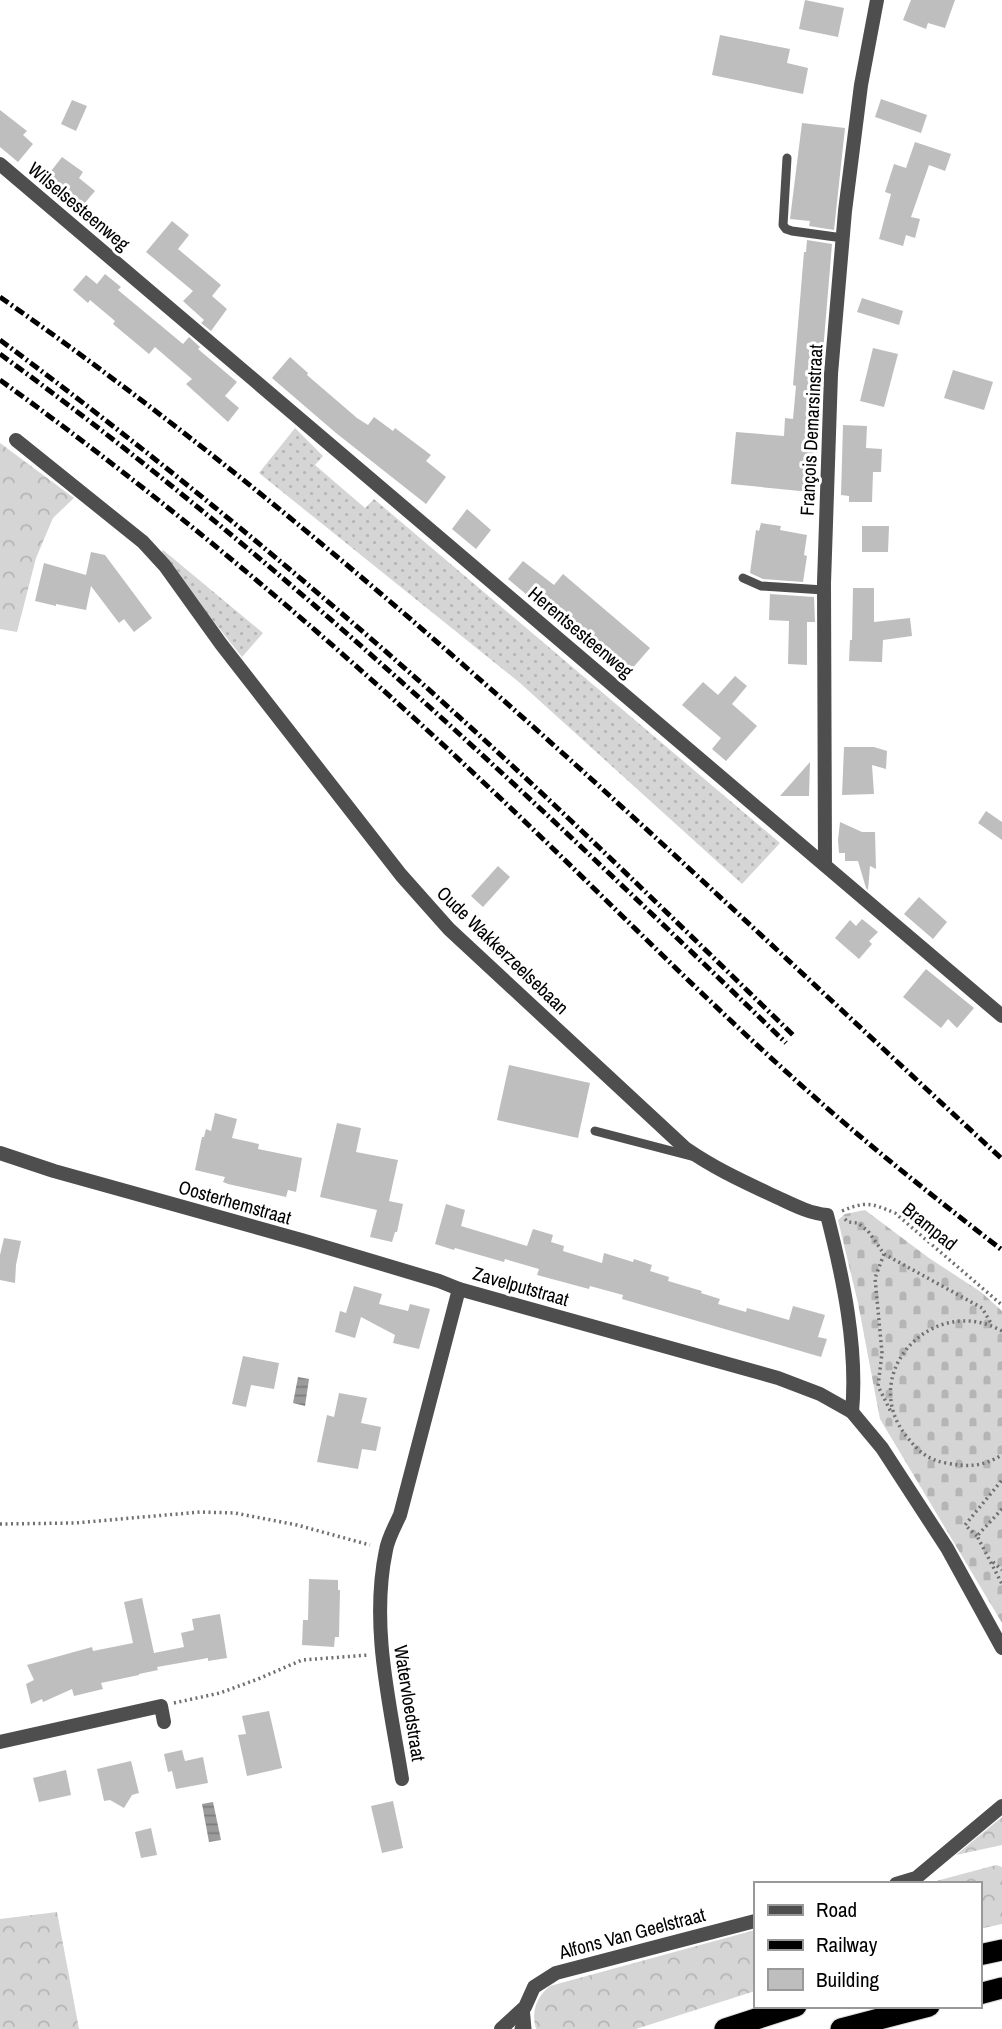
<svg xmlns="http://www.w3.org/2000/svg" width="1002" height="2029" font-family="'Archivo Narrow',sans-serif">
<style>
.grass{fill:url(#grass-dots)}
.forest{fill:url(#forest-crowns)}
.cemetery{fill:url(#cemetery-stones)}
.water{fill:url(#water-rules)}
.building{fill:#bebebe}
.lines{fill:none;stroke-linecap:round;stroke-linejoin:round}
.motorway-casing{stroke:#dbdbdb;stroke-width:23}
.path{stroke:#707070;stroke-width:3.5;stroke-dasharray:2 3.5;stroke-linecap:butt}
.service{stroke:#4e4e4e;stroke-width:9}
.minor{stroke:#4e4e4e;stroke-width:14}
.motorway{stroke:#000;stroke-width:21}
.rail{stroke:#000;stroke-width:5;stroke-dasharray:10 3.5 2 3.5;stroke-linecap:butt}
.labels{text-anchor:middle;stroke-width:6;stroke-linejoin:round;paint-order:stroke}
.street-label{font-size:19px;fill:#000;stroke:#fff}
</style>
<defs>
<pattern id="grass-dots" width="8" height="8" patternUnits="userSpaceOnUse" patternTransform="scale(1.75)"><rect width="8" height="8" fill="#d5d5d5"/><path d="M2 2h.1M6 6h.1" fill="none" stroke="#b5b5b5" stroke-width="1.8" stroke-linecap="round"/></pattern>
<pattern id="forest-crowns" width="20" height="18" patternUnits="userSpaceOnUse" patternTransform="scale(1.75)"><rect width="20" height="18" fill="#d5d5d5"/><path d="M2 6a3 3 0 1 1 6 0M12 15a3 3 0 1 1 6 0" fill="none" stroke="#b5b5b5"/></pattern>
<pattern id="cemetery-stones" width="16" height="16" patternUnits="userSpaceOnUse" patternTransform="scale(1.75)"><rect width="16" height="16" fill="#d5d5d5"/><path d="M2 7V4a2 2 0 0 1 4 0v3zM10 15v-3a2 2 0 0 1 4 0v3z" fill="#b5b5b5"/></pattern>
<pattern id="water-rules" width="6" height="5" patternUnits="userSpaceOnUse" patternTransform="scale(1.75)"><rect width="6" height="5" fill="#9c9c9c"/><path d="M0 2.5h6" fill="none" stroke="#7d7d7d"/></pattern>
</defs>
<rect width="100%" height="100%" fill="#fff"/>
<!-- grass -->
<g class="grass">
<path d="M295 428 323 456 315 465 365 508 374 499 780 843 742 884 520 683 259 473Z"/>
<path d="M163 550 263 633 242 657 160 554Z"/>
</g>
<!-- forest -->
<g class="forest">
<path d="M0 443 74 498 53 518 36 558 17 632 0 629Z"/>
<path d="M1002 1817V1845L956 1855Z"/>
<path d="M996 1865 1002 1867V1924L979 1929V1884H925Z"/>
<path d="M57 1912 79 2029H0V1919Z"/>
<path d="M755 1930V1991L636 2029H536C531 2012 536 1997 550 1986Z"/>
</g>
<!-- cemetery -->
<path class="cemetery" d="M865 1210 929 1258 981 1292 1002 1311V1623L880 1419 858 1303 838 1220 845 1214Z"/>
<!-- water -->
<g class="water">
<path d="M298 1377 309 1379 305 1406 293 1403Z"/>
<path d="M213 1802 221 1840 209 1842 202 1804Z"/>
</g>
<!-- building -->
<g class="building">
<path d="M805 0 844 8 838 37 799 29Z"/>
<path d="M911 0H955L945 28 928 23 926 29 903 20Z"/>
<path d="M720 35 790 49 787 63 808 68 803 94 712 75Z"/>
<path d="M881 99 927 115 921 133 875 117Z"/>
<path d="M72 100 87 106 76 131 61 124Z"/>
<path d="M0 110 27 131 23 135 33 144 18 162 0 147Z"/>
<path d="M802 123 845 128 834 230 809 226 810 221 790 219Z"/>
<path d="M915 142 951 154 945 171 929 165 911 217 920 219 915 238 906 235 903 246 879 239 891 194 885 192 894 164 906 168Z"/>
<path d="M62 157 83 172 79 178 95 191 79 210 63 197 61 200 41 184Z"/>
<path d="M172 221 189 235 178 249 221 285 212 296 227 309 211 331 201 323 204 320 183 301 193 291 146 252Z"/>
<path d="M807 240 832 244 820 388 813 387 811 418 817 419 810 492 731 484 736 432 784 436 785 418 793 419 796 386 793 385 804 252H806Z"/>
<path d="M105 274 121 287 118 290 183 344 189 337 200 347 198 349 237 382 225 396 239 408 228 422 186 384 192 379 155 347 149 354 113 324 115 321 90 300 88 303 73 290 86 275 97 284Z"/>
<path d="M862 298 903 311 899 325 857 312Z"/>
<path d="M873 348 898 354 884 407 860 401Z"/>
<path d="M290 357 308 373 307 375 357 418 368 425 374 417 393 431 395 428 431 455 426 461 446 477 426 504 336 433 272 378Z"/>
<path d="M953 370 993 382 984 410 944 398Z"/>
<path d="M843 425 867 426 866 448 882 449 881 472H873L872 502H849V496L841 495Z"/>
<path d="M467 509 491 530 476 549 452 529Z"/>
<path d="M761 523 781 526 780 530 807 535 804 555 807 556 803 582 763 579 750 573 756 530 759 531Z"/>
<path d="M862 526H889L888 552H862Z"/>
<path d="M91 552 105 555 152 618 134 632 124 619 119 623 91 586 86 610 56 604V606L35 601 44 563 86 575Z"/>
<path d="M523 561 554 585 563 574 650 648 631 670 564 613 558 621 508 579Z"/>
<path d="M853 588H874V622L910 618 912 636 883 640 882 662 849 661 850 640H852Z"/>
<path d="M770 594 814 597 815 622H807V665L788 664 789 621 769 620Z"/>
<path d="M735 676 747 686 732 704 757 726 726 761 712 749 721 738 682 705 703 682 718 695Z"/>
<path d="M844 747H874L887 751 886 769 872 765 874 794 842 795Z"/>
<path d="M810 762 809 796H780Z"/>
<path d="M986 811 1002 822V840L978 823Z"/>
<path d="M840 822 862 832H875L876 869 870 866 868 890 866 888 858 861H845V853H839L838 840Z"/>
<path d="M498 866 510 877 483 907 471 896Z"/>
<path d="M919 897 947 922 933 939 904 914Z"/>
<path d="M862 919 878 932 869 941 872 944 859 959 835 938 850 920 856 926Z"/>
<path d="M926 969 974 1008 957 1028 948 1019 941 1028 903 997Z"/>
<path d="M509 1065 590 1083 578 1138 497 1120Z"/>
<path d="M215 1113 237 1119 232 1138 259 1144 258 1149 302 1158 296 1192 288 1190 286 1197 228 1184 223 1182 225 1177 195 1170 202 1137H204L206 1129 211 1131Z"/>
<path d="M337 1123 361 1128 356 1152 398 1160 389 1201 403 1204 397 1232H395L392 1242 370 1237 377 1210 320 1197Z"/>
<path d="M446 1204 465 1210 461 1226 527 1246 533 1229 553 1235 551 1242 564 1246 563 1251 602 1263 604 1253 633 1262 634 1259 652 1265 650 1271 669 1277 668 1281 702 1291 701 1293 720 1299 718 1304 746 1312 747 1308 789 1320 793 1306 825 1315 818 1337 827 1339 821 1357 622 1299 623 1295 590 1286 589 1289 537 1275 539 1269 505 1259 504 1262 455 1248 454 1250 435 1244Z"/>
<path d="M4 1238 21 1241 16 1265 15 1283 0 1280V1255Z"/>
<path d="M354 1286 382 1294 379 1304 408 1311 410 1304 430 1309 419 1349 393 1343 395 1335 361 1317 355 1338 335 1332 340 1311 346 1313Z"/>
<path d="M243 1356 279 1363 274 1389 251 1385 246 1407 232 1404Z"/>
<path d="M339 1393 367 1398 361 1423 381 1427 376 1451 362 1449 358 1469 317 1462 327 1415 334 1417Z"/>
<path d="M309 1579 338 1580V1590H340L339 1637H335L334 1647 302 1645 303 1620H308Z"/>
<path d="M142 1598 154 1653 184 1647 181 1633 194 1630 192 1619 220 1614 227 1658 208 1661V1658L157 1667 158 1670 139 1674V1675L101 1683 103 1689 74 1696 72 1689 43 1702 42 1699 31 1704 26 1684 34 1680 27 1665 92 1647 93 1651 133 1643 124 1602Z"/>
<path d="M269 1711 282 1768 247 1776 238 1735 246 1734 242 1716Z"/>
<path d="M182 1750 185 1761 203 1757 208 1783 176 1789 172 1771 168 1772 164 1754Z"/>
<path d="M131 1761 139 1793 132 1795 124 1808 110 1800 104 1801 97 1769Z"/>
<path d="M66 1770 71 1795 39 1802 33 1778Z"/>
<path d="M393 1801 403 1848 382 1853 371 1806Z"/>
<path d="M151 1828 157 1855 141 1858 135 1832Z"/>
</g>
<g class="lines">
<!-- motorway casing -->
<g class="motorway-casing">
<g id="motorway">
<path d="M979 1955 1002 1950"/>
<path d="M979 1994 1002 1988"/>
<path d="M725 2029 796 2006"/>
<path d="M841 2029 929 2006"/>
</g>
</g>
<!-- path -->
<g class="path">
<path d="M842 1211C866 1201 871 1203 895 1213L1002 1305"/>
<path d="M845 1219 848 1222 858 1223 868 1231 884 1254 982 1308 992 1325"/>
<path d="M884 1254 875 1278 882 1353 878 1386 891 1412"/>
<path d="M1002 1331C933 1292 856 1374 907 1437 918 1451 928 1460 946 1463 968 1467 982 1467 1002 1455"/>
<path d="M1002 1509 977 1536 1002 1584"/>
<path d="M0 1524 75 1523 200 1512 235 1513 297 1525 370 1545"/>
<path d="M977 1536 965 1525 1002 1480"/>
<path d="M993 1562 1002 1570"/>
<path d="M174 1703 220 1693 258 1679 302 1660 369 1655"/>
</g>
<!-- service -->
<g class="service">
<path d="M787 158 783 225 786 229 792 231 843 238"/>
<path d="M743 578 761 586 824 590"/>
<path d="M595 1131 691 1156"/>
<path d="M519 2029 525 2007 527 2029"/>
</g>
<!-- minor -->
<g class="minor">
<path d="M0 164 1002 1016"/>
<path d="M16 440 143 542 165 566 221 644 401 875 449 929 685 1148C714 1168 740 1180 772 1195 790 1203 807 1213 827 1215 843 1277 858 1348 852 1412"/>
<path d="M825 865 824 583 831 374 845 211 861 85 877 0"/>
<path d="M0 1153 54 1171 305 1241 439 1281 459 1289 778 1378 820 1394 852 1412 882 1448 947 1548 1002 1648"/>
<path d="M0 1742 161 1706 164 1722"/>
<path d="M402 1779C390 1704 370 1626 386 1550 388 1538 395 1526 400 1515L459 1289"/>
<path d="M896 1884 916 1878 1002 1806"/>
<path d="M501 2029 525 2007 534 1987 556 1973 755 1921"/>
</g>
<!-- motorway -->
<use href="#motorway" class="motorway"/>
<!-- rail -->
<g class="rail">
<path d="M0 297C362 550 678 860 1002 1159"/>
<path d="M0 340C132 438 260 542 384 650 525 773 659 905 793 1035"/>
<path d="M0 354C282 560 535 800 786 1043"/>
<path d="M0 380C169 502 330 638 482 781 586 878 685 981 791 1076 859 1138 930 1194 1002 1250"/>
</g>
</g>
<g class="labels">
<!-- street labels -->
<g class="street-label">
<text transform="translate(79 206) rotate(40)" y="7">Wilselsesteenweg</text>
<text transform="translate(811 430) rotate(-87)" y="7">François Demarsinstraat</text>
<text transform="translate(581 632) rotate(40)" y="7">Herentsesteenweg</text>
<text transform="translate(503 950) rotate(44)" y="7">Oude Wakkerzeelsebaan</text>
<text transform="translate(235 1202) rotate(16)" y="7">Oosterhemstraat</text>
<text transform="translate(930 1226) rotate(39)" y="7">Brampad</text>
<text transform="translate(521 1286) rotate(16)" y="7">Zavelputstraat</text>
<text transform="translate(410 1703) rotate(81)" y="7">Watervloedstraat</text>
<text transform="translate(632 1933) rotate(-15)" y="7">Alfons Van Geelstraat</text>
</g>
</g>
<!-- legend -->
<rect x="754" y="1882" width="228" height="126" fill="#ffffff" stroke="#999999" stroke-width="2"/>
<rect x="768" y="1905" width="35" height="10" fill="#4e4e4e" stroke="#999999" stroke-width="2"/>
<text x="816" y="1917" font-size="21" fill="#000000">Road</text>
<rect x="768" y="1940" width="35" height="10" fill="#000000" stroke="#999999" stroke-width="2"/>
<text x="816" y="1952" font-size="21" fill="#000000">Railway</text>
<rect x="768" y="1969" width="35" height="21" fill="#bebebe" stroke="#999999" stroke-width="2"/>
<text x="816" y="1987" font-size="21" fill="#000000">Building</text>
</svg>
